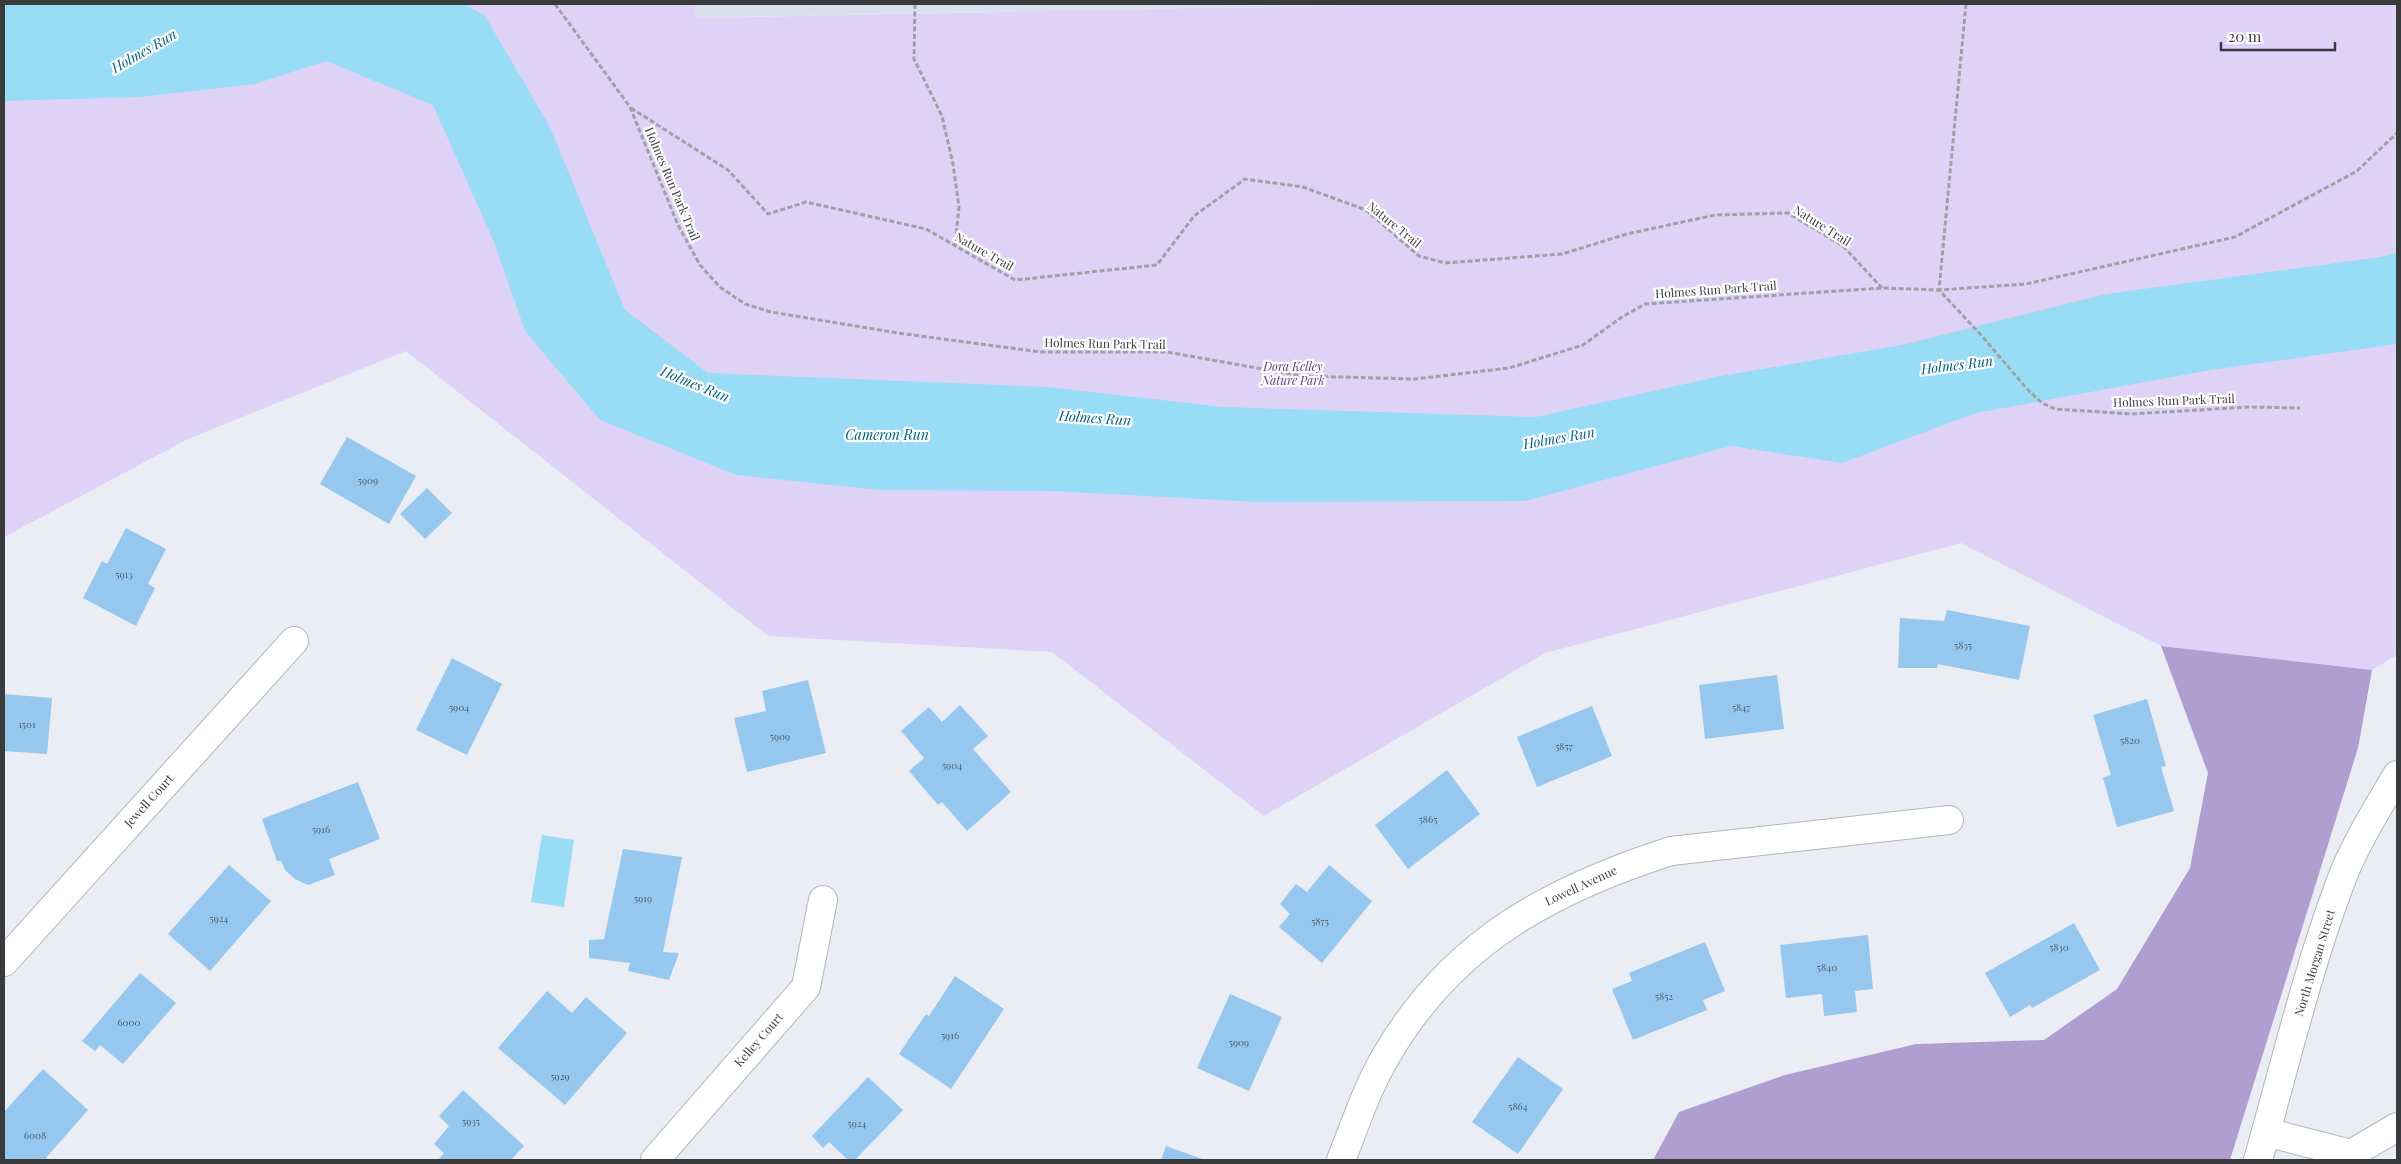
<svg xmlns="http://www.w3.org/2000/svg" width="2401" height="1164" font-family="'Playfair Display',serif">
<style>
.built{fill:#dae1ed}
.green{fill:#dfd2f7}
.forest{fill:#b19ed1}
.water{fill:#99dcf6}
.building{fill:#96c7ef}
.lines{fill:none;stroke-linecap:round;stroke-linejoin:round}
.minor-casing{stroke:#b2b5bb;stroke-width:30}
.path{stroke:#9ea1a6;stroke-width:3;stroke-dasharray:5 2.5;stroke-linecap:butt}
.minor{stroke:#fff;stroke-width:28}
.labels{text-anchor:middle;stroke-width:4.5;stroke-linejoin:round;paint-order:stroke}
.number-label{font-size:10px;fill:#505e6a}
.street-label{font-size:12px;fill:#393b3d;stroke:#fff}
.park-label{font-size:12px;font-style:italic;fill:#583d7d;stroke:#fff}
.water-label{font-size:14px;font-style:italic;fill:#03617b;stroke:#fff}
</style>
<rect width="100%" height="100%" fill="#eaedf4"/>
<!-- built -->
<path class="built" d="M695 4H1627L1356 12H980L695 18Z"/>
<!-- green -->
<path class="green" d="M4 4H695V18L1427 4H2397V655L2372 670 2161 646 1961 543 1545 653 1264 816 1052 652 768 636 406 351 188 439 4 537Z"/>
<!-- forest -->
<path class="forest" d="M2161 646 2372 670 2358 748 2230 1160H1653L1679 1112 1785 1075 1916 1044 2044 1040 2117 989 2190 868 2208 773Z"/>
<!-- water -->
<g class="water">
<path d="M4 4H465L485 16 550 127 625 310 708 373 1047 387 1223 407 1536 417 1721 376 1902 345 2106 294 2381 257 2397 252V344L2211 370 1976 413 1842 463 1731 446 1525 501 1258 502 1052 491 880 490 736 475 600 420 525 331 494 242 433 105 326 61 255 84 140 97 4 101Z"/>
<path d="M542 835 574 840 564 907 531 902Z"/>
</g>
<!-- building -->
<g class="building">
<path d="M347 437 416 476 389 524 320 484Z"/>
<path d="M427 488 452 513 425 539 400 514Z"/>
<path d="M126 528 166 549 148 584 155 588 136 626 83 598 102 561 107 564Z"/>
<path d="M1947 610 2030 626 2019 680 1938 664 1937 668H1898L1900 618 1944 621Z"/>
<path d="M452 658 502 684 467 755 416 730Z"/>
<path d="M1777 675 1784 729 1705 739 1699 685Z"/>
<path d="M808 680 826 753 747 772 734 718 766 711 762 691Z"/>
<path d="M4 694 52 698 47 754 4 751Z"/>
<path d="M2147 699 2166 766 2161 767 2174 811 2117 827 2103 778 2111 775 2093 715Z"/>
<path d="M960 705 988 736 973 749 1011 792 967 831 942 802 938 805 909 771 924 758 901 731 929 707 942 722Z"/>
<path d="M1592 706 1612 756 1537 787 1517 737Z"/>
<path d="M1447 770 1480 814 1408 869 1375 825Z"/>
<path d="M358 782 380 839 329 859 335 875 308 885 295 879 285 870 281 861H277L262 819Z"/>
<path d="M623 849 682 857 663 952 679 953 669 980 628 971 630 963 589 958V940L604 939Z"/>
<path d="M229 865 271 901 210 971 168 934Z"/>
<path d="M1329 865 1372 901 1322 963 1279 927 1290 914 1280 904 1296 884 1307 892Z"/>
<path d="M2074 923 2100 970 2032 1008 2030 1005 2010 1017 1985 973Z"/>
<path d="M1868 935 1873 989 1855 991 1857 1012 1824 1016 1822 994 1786 998 1780 945Z"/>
<path d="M1705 942 1725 991 1703 1000 1707 1010 1633 1040 1612 989 1632 981 1629 973Z"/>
<path d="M140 973 176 1003 123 1064 100 1045 95 1051 82 1041Z"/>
<path d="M955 976 1004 1009 951 1089 899 1054 926 1014 929 1016Z"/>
<path d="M547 991 572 1013 586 997 627 1033 565 1105 498 1048Z"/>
<path d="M1230 994 1282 1017 1249 1091 1197 1068Z"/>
<path d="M1518 1057 1563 1089 1518 1154 1472 1122Z"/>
<path d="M43 1069 88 1110 46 1158 49 1160H4V1112Z"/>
<path d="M868 1077 903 1110 855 1160H848L829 1142 823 1148 812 1136Z"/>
<path d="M463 1090 524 1146 511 1160H438L444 1153 434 1144 449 1126 439 1116Z"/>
<path d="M1166 1146 1205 1160H1161Z"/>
</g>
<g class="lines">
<!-- minor casing -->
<g class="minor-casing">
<g id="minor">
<path d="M4 962 294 641"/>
<path d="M2266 1132 2351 1154 2356 1160"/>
<path d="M2351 1154 2397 1127"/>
<path d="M655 1160 806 987 823 900"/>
<path d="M1341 1160C1355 1125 1367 1088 1386 1056 1452 942 1550 890 1671 851L1949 820"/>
<path d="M2258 1160C2284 1069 2306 975 2339 886 2353 847 2376 811 2397 775"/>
</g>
</g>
<!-- path -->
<g class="path">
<path d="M555 4 630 107 678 225 700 265 720 287 745 304 771 312 898 333 1040 352H1167L1302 376 1415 379 1509 368 1583 345 1622 317 1645 304 1882 288 1939 290 1981 335 2028 390 2042 403 2055 409 2131 414 2249 407 2300 408"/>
<path d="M915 4 914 59 942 116 953 164 959 207 955 246"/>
<path d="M1966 4 1939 290 2026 284 2235 237 2357 171 2397 133"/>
<path d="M631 108 728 170 768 214 806 202 926 229 1015 280 1157 265 1194 216 1245 179 1303 187 1366 210 1419 256 1445 263 1562 254 1627 234 1715 215 1788 213 1843 246 1882 288"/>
</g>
<!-- minor -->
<use href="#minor" class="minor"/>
</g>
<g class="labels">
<!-- number labels -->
<g class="number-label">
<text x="368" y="484">5909</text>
<text x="124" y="578">5913</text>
<text x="1963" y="649">5835</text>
<text x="459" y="711">5904</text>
<text x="1741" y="711">5847</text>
<text x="27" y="728">1501</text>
<text x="780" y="740">5909</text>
<text x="2130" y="744">5820</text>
<text x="1564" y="750">5857</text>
<text x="952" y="769">5904</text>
<text x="1428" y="823">5865</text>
<text x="321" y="833">5916</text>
<text x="643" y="902">5919</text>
<text x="219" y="922">5924</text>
<text x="1320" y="925">5875</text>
<text x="2059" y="951">5830</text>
<text x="1827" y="971">5840</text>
<text x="1664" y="1000">5852</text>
<text x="129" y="1026">6000</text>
<text x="950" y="1039">5916</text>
<text x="1239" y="1046">5909</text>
<text x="560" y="1080">5929</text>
<text x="1518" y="1110">5864</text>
<text x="471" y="1125">5935</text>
<text x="857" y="1127">5924</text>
<text x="35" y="1139">6008</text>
</g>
<!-- street labels -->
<g class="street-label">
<text transform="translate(672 184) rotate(67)" y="4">Holmes Run Park Trail</text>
<text transform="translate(1394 225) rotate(39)" y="4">Nature Trail</text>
<text transform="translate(1822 226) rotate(32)" y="4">Nature Trail</text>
<text transform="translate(984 252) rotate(29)" y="4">Nature Trail</text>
<text transform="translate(1716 290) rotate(-4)" y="4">Holmes Run Park Trail</text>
<text transform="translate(1105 344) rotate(1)" y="4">Holmes Run Park Trail</text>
<text transform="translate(2174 401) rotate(-2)" y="4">Holmes Run Park Trail</text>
<text transform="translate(149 801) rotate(-48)" y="4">Jewell Court</text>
<text transform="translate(1581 886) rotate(-25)" y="4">Lowell Avenue</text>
<text transform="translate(2315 963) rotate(-73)" y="4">North Morgan Street</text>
<text transform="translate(759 1040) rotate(-49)" y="4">Kelley Court</text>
</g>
<!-- park labels -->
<g class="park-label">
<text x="1293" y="371">Dora Kelley<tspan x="1293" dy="14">Nature Park</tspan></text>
</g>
<!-- water labels -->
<g class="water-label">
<text transform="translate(144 51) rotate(-30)" y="5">Holmes Run</text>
<text transform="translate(1957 365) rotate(-7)" y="5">Holmes Run</text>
<text transform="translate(695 384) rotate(22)" y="5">Holmes Run</text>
<text transform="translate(1095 418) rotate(4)" y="5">Holmes Run</text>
<text x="887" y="440">Cameron Run</text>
<text transform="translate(1559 438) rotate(-10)" y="5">Holmes Run</text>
</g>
</g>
<!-- border -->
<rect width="2401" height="1164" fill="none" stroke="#393b3d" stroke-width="10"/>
<!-- scale -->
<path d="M2221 42v8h114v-8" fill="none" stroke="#393b3d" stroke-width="2.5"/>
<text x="2228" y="42" font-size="15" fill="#393b3d" stroke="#ffffff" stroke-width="4" paint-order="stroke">20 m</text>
</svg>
